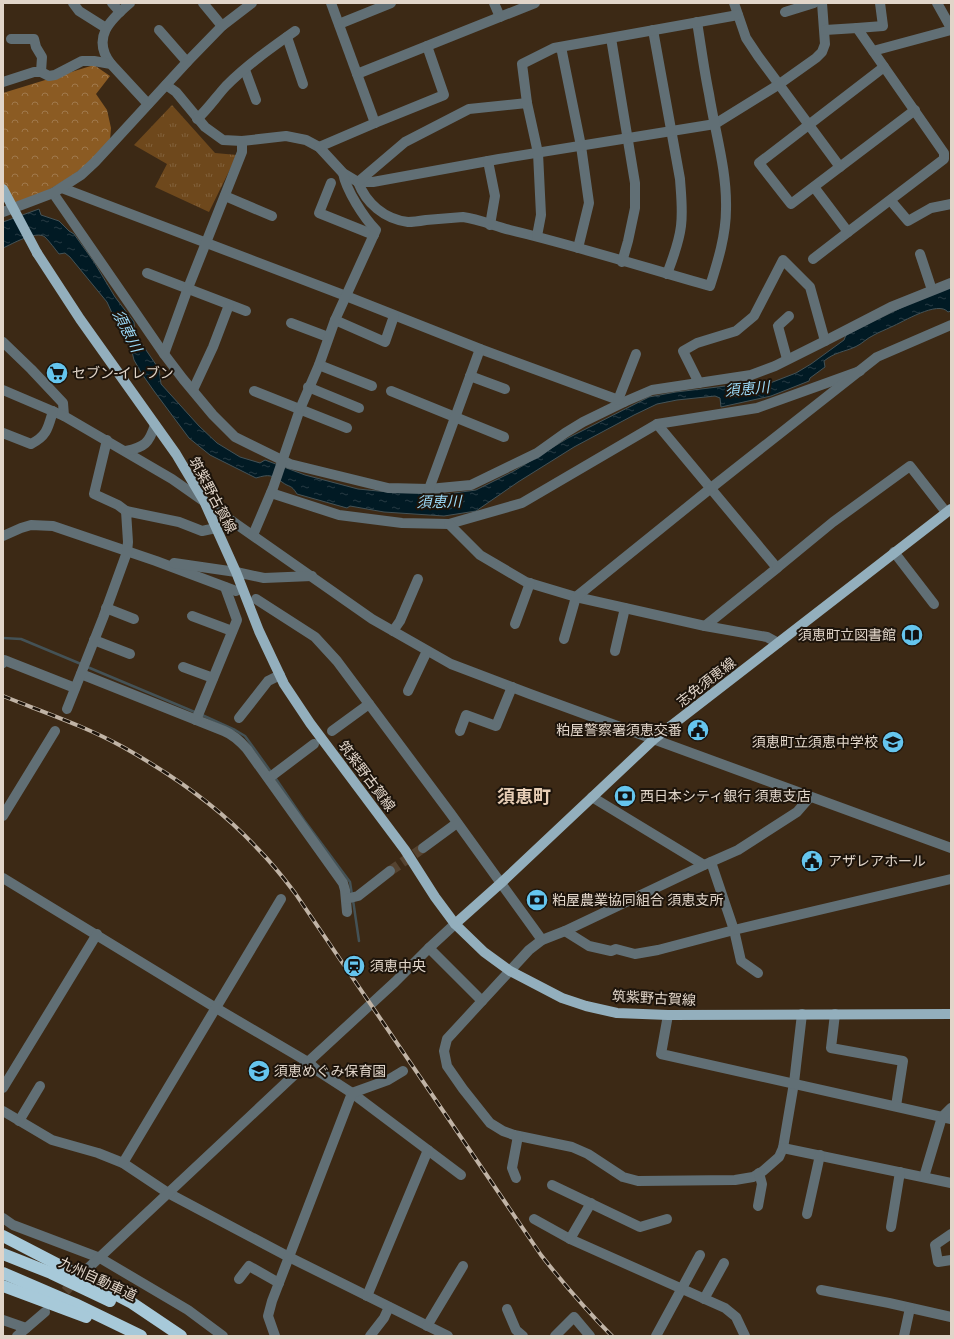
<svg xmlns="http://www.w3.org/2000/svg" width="954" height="1339" font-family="Roboto,'Noto Sans JP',sans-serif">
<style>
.grass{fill:url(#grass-tufts)}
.forest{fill:url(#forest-crowns)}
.water{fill:url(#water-ripples);stroke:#445256}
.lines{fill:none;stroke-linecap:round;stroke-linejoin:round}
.stream{stroke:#445256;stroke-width:2.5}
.minor-tunnel{stroke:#554330;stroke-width:10;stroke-dasharray:10 5;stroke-linecap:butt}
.minor{stroke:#616f75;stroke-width:10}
.major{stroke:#93afbd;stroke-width:10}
.highway{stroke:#a7c9d9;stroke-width:12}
.rail-casing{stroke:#c1b4a6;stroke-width:4}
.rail{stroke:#1d140b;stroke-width:2.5;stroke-dasharray:8;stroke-linecap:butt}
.major-bridge{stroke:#93afbd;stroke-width:10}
.labels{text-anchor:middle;stroke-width:4;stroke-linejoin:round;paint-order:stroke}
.poi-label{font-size:14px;fill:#e1d5c9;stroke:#1d140b;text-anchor:start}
.street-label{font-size:14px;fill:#e1d5c9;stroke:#1d140b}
.water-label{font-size:15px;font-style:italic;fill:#9bd9f7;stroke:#1d140b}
.district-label{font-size:18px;font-weight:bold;fill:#e6cdb5;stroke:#1d140b}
</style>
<defs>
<pattern id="grass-tufts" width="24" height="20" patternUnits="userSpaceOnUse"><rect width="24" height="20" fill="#6e481c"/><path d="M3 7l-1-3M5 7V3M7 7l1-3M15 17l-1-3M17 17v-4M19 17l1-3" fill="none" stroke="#82623c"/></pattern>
<pattern id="forest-crowns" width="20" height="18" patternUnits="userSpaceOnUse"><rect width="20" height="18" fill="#8b5b23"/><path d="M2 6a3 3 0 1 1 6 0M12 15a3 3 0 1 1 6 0" fill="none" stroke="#a0794c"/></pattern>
<pattern id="water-ripples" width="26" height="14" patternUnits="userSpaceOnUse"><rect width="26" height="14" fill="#011a24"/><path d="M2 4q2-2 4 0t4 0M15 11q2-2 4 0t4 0" fill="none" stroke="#263a42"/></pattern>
</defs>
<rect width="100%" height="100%" fill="#3c2915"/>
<!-- grass -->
<path class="grass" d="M172 105 215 153 237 155 209 212 155 187 167 164 134 145Z"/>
<!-- forest -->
<path class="forest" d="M94 65 110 76 96 94 107 110 111 128 110 140 90 163 67 179 35 198 13 204 3 201V93Z"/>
<!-- water -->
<path class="water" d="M39 209 41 215 59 221 69 231 74 234 94 262 115 297 134 322 135 334 159 369 161 384 199 426 217 443 240 457 260 463 265 460 305 475 358 489 388 492 447 494 476 490 514 471 568 438 649 397 676 392 751 383 765 385 796 373 811 364 844 340 846 335 870 323 915 301 951 287V311L948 312C938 300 903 322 891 327 885 330 879 332 874 335 867 338 862 344 855 347 844 352 835 352 824 361L825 367 810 378 809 381 771 396 721 407 720 398 715 396 677 400 657 404 634 415 574 447 518 482 476 511 444 516 384 512 350 506 347 508 297 494C291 484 290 488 282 482 272 475 269 474 256 478L210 455 189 438 154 391 142 374 134 360 131 348 122 335 107 302 70 257 65 253 59 254C55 249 50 242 45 237 36 230 12 244 3 248V222Z"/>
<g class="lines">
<!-- stream -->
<g class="stream">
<path d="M3 638 21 639 81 664"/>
<path d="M85 666 197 713"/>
<path d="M202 715 235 730 245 736 271 772"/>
<path d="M274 776 304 820 350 882 352 895"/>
<path d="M353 900 359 941"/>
</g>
<!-- minor-tunnel -->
<g class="minor-tunnel">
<path d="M390 871 423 848"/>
<path d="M55 1302 77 1279"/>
</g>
<!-- minor -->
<g class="minor">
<path d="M73 3 79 11 106 28"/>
<path d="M112 3 120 12"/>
<path d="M203 3 222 26"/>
<path d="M331 3 375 123"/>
<path d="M494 3 500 17"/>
<path d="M734 3 746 38 758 56 840 167"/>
<path d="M937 3 951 28"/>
<path d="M785 12 814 3"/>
<path d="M339 24 391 3"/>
<path d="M857 28 883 26 880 3"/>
<path d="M159 30 187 62"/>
<path d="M653 30 680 179C681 194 683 210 681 226 679 243 673 258 667 274"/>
<path d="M287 37 303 84"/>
<path d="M611 38 635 183V208L628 241 622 262"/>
<path d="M11 39H34L36 47 42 57 41 72"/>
<path d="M561 47 581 146 589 203 578 248"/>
<path d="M873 51 951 30"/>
<path d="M111 64C91 38 110 20 130 3"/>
<path d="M884 67 759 163 791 204 915 110"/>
<path d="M245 70 256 100"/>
<path d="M357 74 535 3"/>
<path d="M3 82 34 72H41L49 76 55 75 82 61H94L111 64 148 104"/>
<path d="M166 85 176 92 205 127 223 140 242 141 286 136 306 140 319 147 343 173 358 182H373L499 159 715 124 778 85 816 58 822 52 825 44 822 3"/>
<path d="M197 119C208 109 216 97 226 86 247 65 271 48 295 31"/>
<path d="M319 147 375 123 444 95 427 46"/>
<path d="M488 161 495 196 490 225"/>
<path d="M358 182C366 203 384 219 408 222 414 222 420 221 426 220 438 219 451 218 463 217 479 219 494 226 510 230 577 246 643 267 710 286 718 261 726 235 726 209 727 170 715 132 709 94 704 70 701 46 697 22"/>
<path d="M358 182 405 142 469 109 527 103"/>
<path d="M331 183 319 213 374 235"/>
<path d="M814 187 848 232 944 159V153L857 28 825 30"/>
<path d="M62 188 346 296 480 349 624 402"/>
<path d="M53 193 164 354 183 379 213 415 235 437 290 464 388 488 429 489 471 485 537 453 565 433 583 422 624 402 652 390 751 375 775 366 825 341 891 307 951 283"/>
<path d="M225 196 272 216"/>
<path d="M891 201 908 221 931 208 951 204"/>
<path d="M3 212 53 193 81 175 95 162 187 62 222 26 252 3"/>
<path d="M537 236 541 215 538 153 527 103 522 64 554 48 738 15"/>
<path d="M920 254 932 290"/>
<path d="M813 259 848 232"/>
<path d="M147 273 246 311"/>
<path d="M335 320 385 342 394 316"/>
<path d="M291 323 328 337"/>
<path d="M3 342 31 369 63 403 64 416"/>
<path d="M164 354 188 288 242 152V141"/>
<path d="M787 359 778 326 789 316"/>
<path d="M319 365 372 386"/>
<path d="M470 376 505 389"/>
<path d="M699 383 683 351 697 343 736 331 754 316 783 260 810 287 825 341"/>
<path d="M308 387 359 408"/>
<path d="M3 390 64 416 172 479 372 619 451 664 530 694 951 848"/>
<path d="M193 390 213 347 229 305"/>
<path d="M254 391 347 428"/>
<path d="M391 391 504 437"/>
<path d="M618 400 636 354"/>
<path d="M657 424 777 568 705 626"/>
<path d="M3 433 31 444C47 436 48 428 53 411"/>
<path d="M107 440 94 494 118 505 126 511"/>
<path d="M126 451C145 447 149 443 155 425"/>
<path d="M429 489 480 349"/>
<path d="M271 493 339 515 402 523 449 524 522 503 657 424 757 408 860 371"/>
<path d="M449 524 480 555 526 582 576 597 705 626 767 637 778 643"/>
<path d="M253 535 273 488 300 409 319 365 335 320 376 230C364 218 346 190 343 173"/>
<path d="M3 536 21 528 31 525 53 526 156 561 236 591"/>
<path d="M894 552 934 604"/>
<path d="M174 563 236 572 264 578 312 576"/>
<path d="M777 568 833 522 910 466 946 512"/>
<path d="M256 599 315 637 337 661 451 814 542 940"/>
<path d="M106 608 134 619"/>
<path d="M192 616 232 631"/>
<path d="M515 624 530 583"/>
<path d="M393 631 400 621 418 579"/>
<path d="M564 639 576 597 711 488 877 357 951 325"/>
<path d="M94 640 130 654"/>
<path d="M615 651 625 608"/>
<path d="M3 663 4 660 75 688"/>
<path d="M183 667 213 678"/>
<path d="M81 674 224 731C234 735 240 741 247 749L343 883 345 890 347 912"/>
<path d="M408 691 427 651"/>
<path d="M67 709 103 618 127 552 128 542 126 511 179 522 202 531 216 528"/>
<path d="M239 718 268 681 280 675"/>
<path d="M196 720 237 620 225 587"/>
<path d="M332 731 369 704"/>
<path d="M460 731 466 715 496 726 512 687"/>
<path d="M269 778 314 744"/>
<path d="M592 797 704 865"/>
<path d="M3 816 55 731"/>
<path d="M423 848 457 823"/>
<path d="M711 862 734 930 741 961 758 973"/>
<path d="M3 878 216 1008 308 1062 318 1071 352 1093 461 1175"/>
<path d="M346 899 358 896 390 871"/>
<path d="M565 931 589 946 611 951 616 949 635 954 658 950 734 930 951 879"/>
<path d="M429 948 482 1001"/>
<path d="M802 1014 794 1083 783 1148 779 1157 763 1171 753 1177 735 1180 638 1181 623 1177 588 1154 572 1147 514 1135 503 1131 490 1123 463 1089 447 1066 444 1051 447 1039 529 950 542 940 565 931 704 865 738 850 797 812 810 797"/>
<path d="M835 1014 831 1048 903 1061 896 1106"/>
<path d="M668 1015 661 1054 951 1119"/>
<path d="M3 1088 97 934"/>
<path d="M3 1111 52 1140 98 1153 123 1163 168 1193 289 1257 448 1336"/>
<path d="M19 1121 40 1086"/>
<path d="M783 1148 951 1183"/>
<path d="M123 1163 281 899"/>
<path d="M924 1177 942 1117 951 1108"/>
<path d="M516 1178 512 1168 518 1136"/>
<path d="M552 1185 640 1227 667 1219"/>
<path d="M758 1206 762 1184 759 1173"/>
<path d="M807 1214 820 1155"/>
<path d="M3 1218 13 1225 100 1258 188 1310 223 1336"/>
<path d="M534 1219 570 1239 725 1308 736 1317 745 1336"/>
<path d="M891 1227 900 1172"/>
<path d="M951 1234 935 1245 938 1262 951 1260"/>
<path d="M570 1239 591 1203"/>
<path d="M84 1272 308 1062 395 982 429 948 455 924"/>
<path d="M239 1279 249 1266 279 1283"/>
<path d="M821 1290 889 1303 951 1317"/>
<path d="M367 1296 428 1150"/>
<path d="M704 1299 724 1263"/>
<path d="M507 1309 516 1330 523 1336"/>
<path d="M3 1320 26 1328"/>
<path d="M427 1326 463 1266"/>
<path d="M17 1336 45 1312"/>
<path d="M275 1336 268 1316 272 1301 352 1093 388 1080 403 1071"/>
<path d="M370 1336 384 1318 389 1307"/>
<path d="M555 1336 574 1317 590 1336"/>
<path d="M656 1336 700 1255"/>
<path d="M904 1336 910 1308"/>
</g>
<!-- major -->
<g class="major">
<path d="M37 253 80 319 176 454 204 501 236 572 259 631 284 684 310 723 405 850 435 897 455 924 484 952 510 971 562 998 586 1006 617 1013 668 1015 951 1014"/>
<path d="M455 924 501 883 654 739 951 509"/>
</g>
<!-- highway -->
<g class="highway">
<path d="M3 1236 132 1303 181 1336"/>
<path d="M3 1254 51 1273 110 1301"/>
<path d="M3 1273 75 1304 141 1336"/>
<path d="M3 1286 86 1317"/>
</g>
<!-- rail casing -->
<g class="rail-casing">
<path id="rail" d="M3 696C43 712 85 726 123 747 171 774 218 806 256 847 270 861 283 877 295 893L541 1255C563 1283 586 1310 612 1336"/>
</g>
<!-- rail -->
<use href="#rail" class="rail"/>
<!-- major-bridge -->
<path class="major-bridge" d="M3 189 37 253"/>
</g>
<!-- icons -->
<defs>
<g id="supermarket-disc" transform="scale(1.15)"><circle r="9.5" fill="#65c5ee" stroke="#1d140b"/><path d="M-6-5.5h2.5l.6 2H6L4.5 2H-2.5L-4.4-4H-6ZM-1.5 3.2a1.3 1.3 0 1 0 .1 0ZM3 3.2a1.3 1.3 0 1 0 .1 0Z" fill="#111"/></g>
<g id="library-disc" transform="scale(1.15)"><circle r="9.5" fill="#65c5ee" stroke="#1d140b"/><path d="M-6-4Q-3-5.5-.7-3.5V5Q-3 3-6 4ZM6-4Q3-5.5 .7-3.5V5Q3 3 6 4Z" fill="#111"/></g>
<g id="civic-disc" transform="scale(1.15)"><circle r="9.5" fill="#65c5ee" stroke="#1d140b"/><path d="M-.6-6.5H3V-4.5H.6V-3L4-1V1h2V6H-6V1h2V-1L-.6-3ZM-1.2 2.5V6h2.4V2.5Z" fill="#111"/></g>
<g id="school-disc" transform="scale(1.15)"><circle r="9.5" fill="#65c5ee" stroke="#1d140b"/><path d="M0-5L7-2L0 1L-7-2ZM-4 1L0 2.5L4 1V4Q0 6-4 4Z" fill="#111"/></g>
<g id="bank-disc" transform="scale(1.15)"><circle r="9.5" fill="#65c5ee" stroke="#1d140b"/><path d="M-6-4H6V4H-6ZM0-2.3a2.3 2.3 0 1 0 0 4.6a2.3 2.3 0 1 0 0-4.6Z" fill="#111"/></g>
<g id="station-disc" transform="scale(1.15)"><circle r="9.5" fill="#65c5ee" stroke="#1d140b"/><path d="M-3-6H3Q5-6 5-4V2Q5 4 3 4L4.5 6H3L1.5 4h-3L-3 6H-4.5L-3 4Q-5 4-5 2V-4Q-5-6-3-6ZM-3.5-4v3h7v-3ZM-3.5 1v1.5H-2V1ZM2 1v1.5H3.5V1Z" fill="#111"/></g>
</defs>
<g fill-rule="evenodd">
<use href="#supermarket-disc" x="57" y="373"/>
<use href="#library-disc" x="912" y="635"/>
<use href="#civic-disc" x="698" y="730"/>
<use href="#school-disc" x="893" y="742"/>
<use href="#bank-disc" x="625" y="796"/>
<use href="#civic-disc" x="812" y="861"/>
<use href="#bank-disc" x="537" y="900"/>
<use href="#station-disc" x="354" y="966"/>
<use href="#school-disc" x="259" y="1071"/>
</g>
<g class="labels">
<!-- poi labels -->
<g class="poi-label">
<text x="72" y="378">セブン-イレブン</text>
<text x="896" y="640" text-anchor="end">須恵町立図書館</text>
<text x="682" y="735" text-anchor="end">粕屋警察署須恵交番</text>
<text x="878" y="747" text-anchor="end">須恵町立須恵中学校</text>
<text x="640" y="801">西日本シティ銀行 須恵支店</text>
<text x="828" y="866">アザレアホール</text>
<text x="552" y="905">粕屋農業協同組合 須恵支所</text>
<text x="370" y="971">須恵中央</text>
<text x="274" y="1076">須恵めぐみ保育園</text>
</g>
<!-- street labels -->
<g class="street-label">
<text transform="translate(213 495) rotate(62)" y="5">筑紫野古賀線</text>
<text transform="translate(706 682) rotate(-38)" y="5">志免須恵線</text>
<text transform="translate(367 776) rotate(53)" y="5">筑紫野古賀線</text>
<text transform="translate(654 998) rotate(3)" y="5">筑紫野古賀線</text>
<text transform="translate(98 1279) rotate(25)" y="5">九州自動車道</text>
</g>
<!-- water labels -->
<g class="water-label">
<text transform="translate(127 331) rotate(63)" y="5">須恵川</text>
<text transform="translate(747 389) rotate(-5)" y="5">須恵川</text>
<text transform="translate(439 502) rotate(-1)" y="5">須恵川</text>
</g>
<!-- district labels -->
<g class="district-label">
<text x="524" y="803">須恵町</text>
</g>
</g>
<!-- border -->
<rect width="954" height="1339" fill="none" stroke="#e1d5c9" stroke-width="8"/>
</svg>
